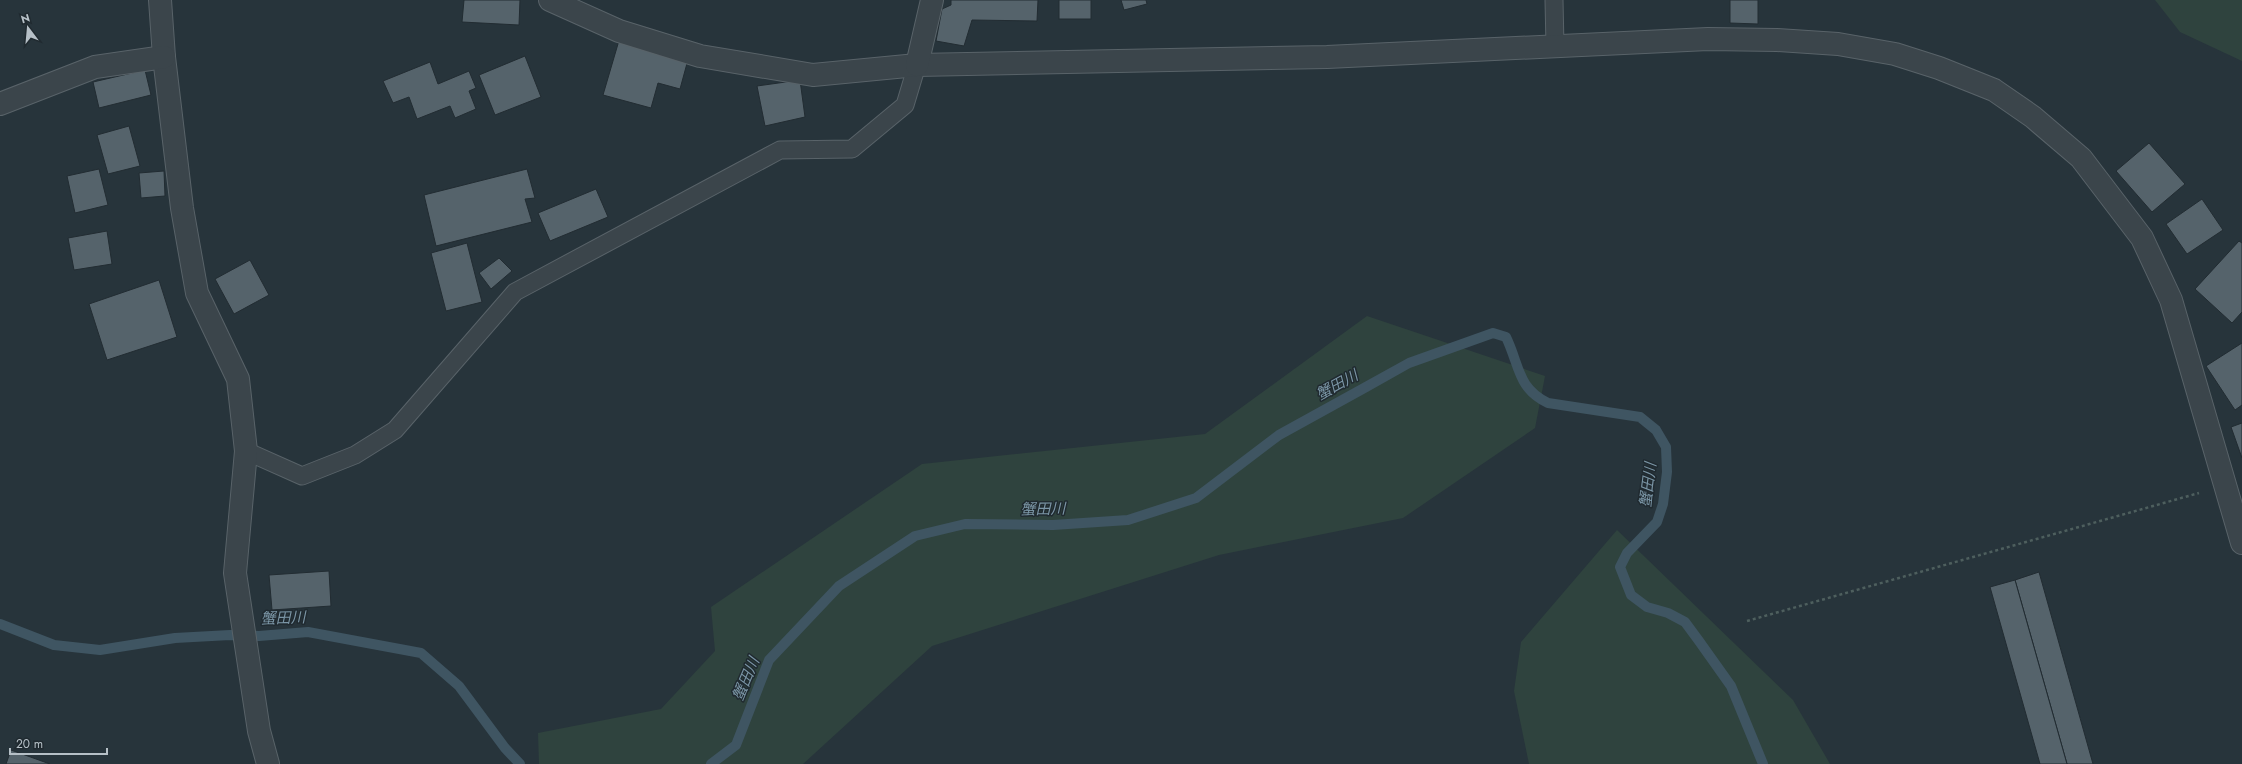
<svg xmlns="http://www.w3.org/2000/svg" width="2242" height="764" font-family="Jost,'Noto Sans JP',sans-serif">
<style>
.green{fill:#2f433e}
.lines{fill:none;stroke-linecap:round;stroke-linejoin:round}
.stream{stroke:#3f5562;stroke-width:10}
.building{fill:#55636b;stroke:#222c32}
.service-casing{stroke:#596369;stroke-width:19}
.minor-casing{stroke:#596369;stroke-width:24}
.path{stroke:#4e5f5e;stroke-width:2.5;stroke-dasharray:3 3;stroke-linecap:butt}
.service{stroke:#3b454b;stroke-width:17}
.minor{stroke:#3b454b;stroke-width:22}
.labels{text-anchor:middle;stroke-width:3;stroke-linejoin:round;paint-order:stroke}
.water-label{font-size:15px;font-style:italic;fill:#7b96a6;stroke:#202a30}
</style>
<rect width="100%" height="100%" fill="#27343b"/>
<!-- green -->
<g class="green">
<path d="M2155 0H2242V61L2180 32Z"/>
<path d="M1367 316 1545 376 1535 428 1403 518 1219 555 932 646 803 764H539L538 733 661 709 715 651 711 607 922 464 1205 434Z"/>
<path d="M1617 530 1793 700 1830 764H1529L1514 691 1521 642Z"/>
</g>
<g class="lines">
<!-- stream -->
<g class="stream">
<path d="M0 624 54 645 100 650 175 638 230 635 259 636 308 632 421 653 459 686 505 748 520 764"/>
<path d="M711 764 736 745 769 660 839 586 915 536 965 524 1053 525 1128 520 1196 498 1279 435 1366 387 1409 363 1493 333 1506 337C1520 366 1517 388 1548 403L1640 417 1656 430 1666 447 1667 472 1663 504 1657 522 1627 553 1620 567 1631 595 1647 607 1668 613 1685 622 1699 641 1731 686 1763 764"/>
</g>
</g>
<!-- building -->
<g class="building">
<path d="M464 0H520L519 25 462 22Z"/>
<path d="M951 0H1038L1037 21 972 20 964 46 936 41 942 9 951 5Z"/>
<rect x="1059" y="0" width="32" height="19"/>
<path d="M1121 0H1146L1147 4 1124 10Z"/>
<path d="M1730 0H1758V24L1730 23Z"/>
<path d="M620 37 689 56 680 89 658 83 651 108 603 95Z"/>
<path d="M525 56 541 97 495 115 479 75Z"/>
<path d="M430 62 438 84 469 71 476 88 469 91 476 109 455 118 450 106 417 119 409 97 393 103 383 81Z"/>
<path d="M145 70 151 95 99 108 93 82Z"/>
<path d="M800 80 805 117 765 126 757 86Z"/>
<path d="M129 126 140 166 108 174 97 135Z"/>
<path d="M2149 143 2185 184 2152 212 2116 171Z"/>
<path d="M99 169 108 205 75 213 67 176Z"/>
<path d="M527 169 535 198 525 199 532 222 436 246 424 195Z"/>
<path d="M164 171 165 196 141 198 139 173Z"/>
<path d="M596 189 608 217 550 241 538 213Z"/>
<path d="M2202 199 2223 230 2187 254 2166 224Z"/>
<path d="M107 231 112 264 74 270 68 238Z"/>
<path d="M2239 241 2242 243V312L2232 323 2195 289Z"/>
<path d="M467 243 482 302 446 311 431 253Z"/>
<path d="M499 258 512 271 491 289 479 273Z"/>
<path d="M250 260 269 295 234 314 215 279Z"/>
<path d="M159 280 177 337 107 360 89 304Z"/>
<path d="M2242 343V405L2235 410 2206 366Z"/>
<path d="M2242 423V458L2231 427Z"/>
<path d="M329 571 331 606 272 610 269 575Z"/>
<path d="M2039 572 2093 764H2067L2015 580Z"/>
<path d="M2015 580 2067 764H2040L1990 587Z"/>
<path d="M11 750 50 764H6Z"/>
</g>
<g class="lines">
<!-- service casing -->
<g class="service-casing">
<g id="service">
<path d="M1554 0 1555 46"/>
<path d="M246 451 302 476 355 455 395 430 515 292 780 150 852 149 905 105 917 65"/>
</g>
</g>
<!-- minor casing -->
<g class="minor-casing">
<g id="minor">
<path d="M160 0 164 57 182 208 197 293 238 379 246 451 235 573 259 731 268 764"/>
<path d="M550 0 619 31 700 56 813 75 917 65 1327 57 1708 39 1777 40 1838 44 1895 54 1939 68 1994 90 2033 117 2081 158 2142 238 2171 300 2242 543"/>
<path d="M917 65 932 0"/>
<path d="M0 104 95 67 164 57"/>
</g>
</g>
<!-- path -->
<path class="path" d="M1747 621 2199 493"/>
<!-- service -->
<use href="#service" class="service"/>
<!-- minor -->
<use href="#minor" class="minor"/>
</g>
<g class="labels">
<!-- water labels -->
<g class="water-label">
<text transform="translate(1337 385) rotate(-29)" y="5">蟹田川</text>
<text transform="translate(1648 485) rotate(-83)" y="5">蟹田川</text>
<text transform="translate(1043 509) rotate(-1)" y="5">蟹田川</text>
<text transform="translate(283 618) rotate(-2)" y="5">蟹田川</text>
<text transform="translate(746 679) rotate(-67)" y="5">蟹田川</text>
</g>
</g>
<!-- north arrow -->
<g transform="translate(28 28) rotate(344)" stroke="#202a30" stroke-width="3" paint-order="stroke">
<path d="M0-3L7 15L0 10L-7 15Z" fill="#b6c0c7"/>
<text y="-6" font-size="11" font-weight="bold" text-anchor="middle" fill="#b6c0c7">N</text>
</g>
<!-- scale -->
<path d="M10 748v6h97v-6" fill="none" stroke="#b6c0c7" stroke-width="2"/>
<text x="16" y="748" font-size="12" fill="#b6c0c7" stroke="#202a30" stroke-width="3" paint-order="stroke">20 m</text>
</svg>
